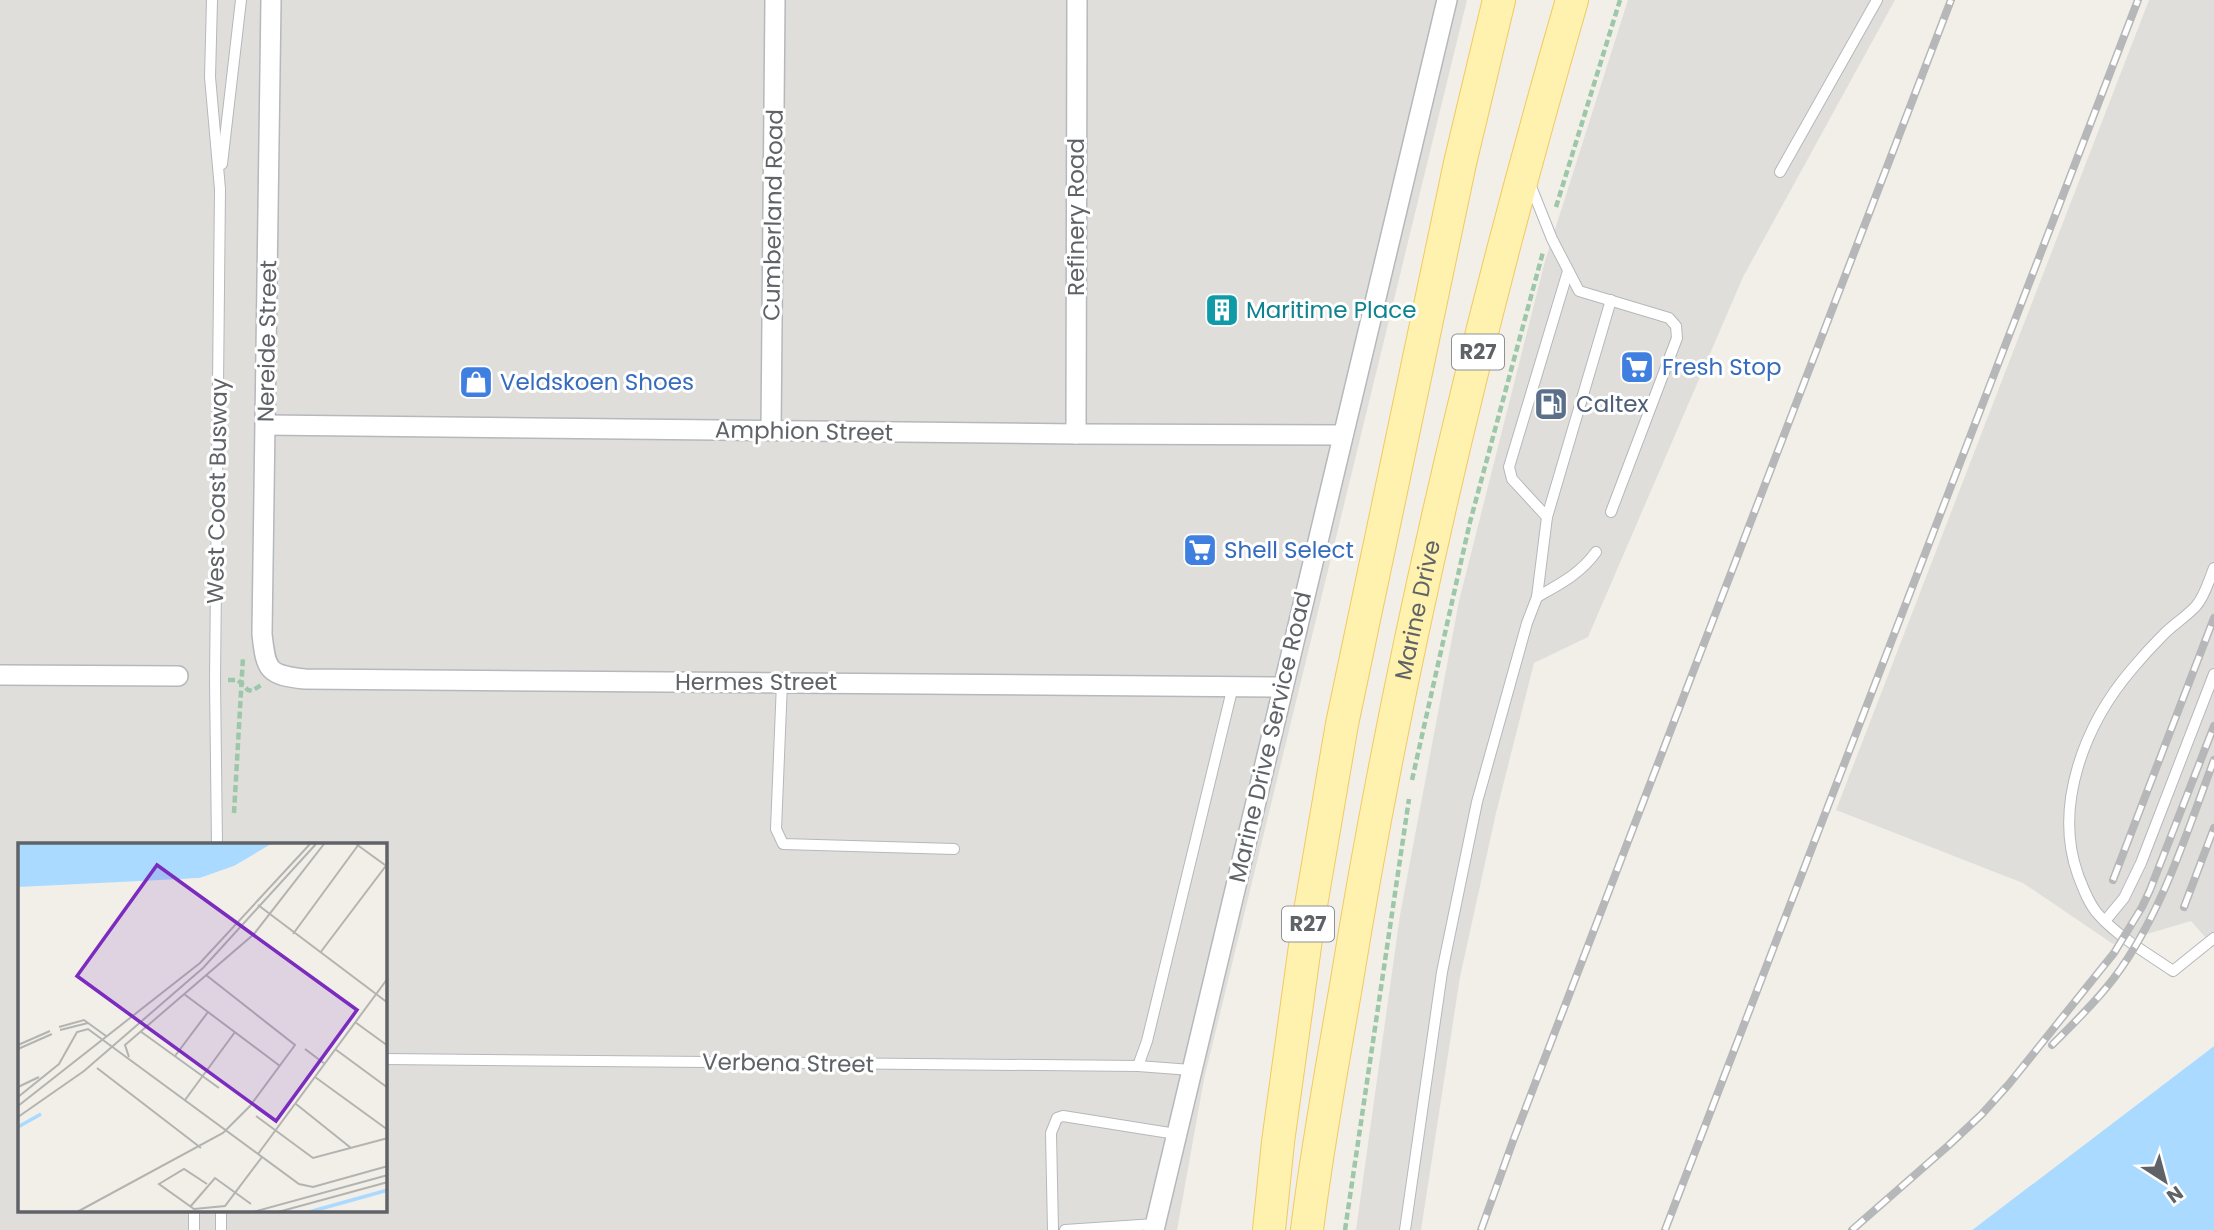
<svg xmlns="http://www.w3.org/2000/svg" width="2214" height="1230" font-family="Poppins,sans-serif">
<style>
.industrial{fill:#e0deda;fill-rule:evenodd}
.water{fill:#aadaff}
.pier{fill:#f1efe8}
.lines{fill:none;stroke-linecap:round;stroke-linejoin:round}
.lane-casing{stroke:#b5b8bc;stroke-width:12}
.street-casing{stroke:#b5b8bc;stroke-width:22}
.primary-casing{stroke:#f2c960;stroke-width:34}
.path{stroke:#9cc7a9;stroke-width:4.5;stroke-dasharray:7 3.5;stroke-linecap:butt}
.lane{stroke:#fff;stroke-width:10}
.street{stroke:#fff;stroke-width:19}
.primary{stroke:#fff2af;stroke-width:32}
.rail-casing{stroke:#b6b7b8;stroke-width:8}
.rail{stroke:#fff;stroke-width:5;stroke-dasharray:16;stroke-linecap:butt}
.labels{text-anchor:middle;stroke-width:6;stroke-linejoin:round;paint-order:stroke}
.shield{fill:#fff;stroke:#8f9295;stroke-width:2}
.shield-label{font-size:21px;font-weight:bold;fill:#5f6368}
.street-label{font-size:23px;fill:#5f6368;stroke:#fff}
.culture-label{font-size:23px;fill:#0d838f;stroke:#fff;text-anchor:start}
.shop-label{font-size:23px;fill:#366cbe;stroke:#fff;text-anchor:start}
.service-label{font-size:23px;fill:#4e5e75;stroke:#fff;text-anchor:start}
.inset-river{fill:none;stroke:#aadaff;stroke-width:3.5}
.inset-road{fill:none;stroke:#b3b3b1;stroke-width:2}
.view{fill:#7b2cbf;fill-opacity:0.15;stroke:#7b2cbf;stroke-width:3.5}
.inset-edge{fill:none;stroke:#5f6368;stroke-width:3.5}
</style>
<rect width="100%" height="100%" fill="#f1efe8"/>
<!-- industrial -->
<g class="industrial">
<path d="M0 0H1467L1204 1079 1177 1230H0ZM19 845H385V1211H19Z"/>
<path d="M1628 0H1895L1743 277 1588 637 1534 663 1496 813 1460 977 1421 1230H1356L1400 915 1459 601 1545 261Z"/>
<path d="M2149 0H2214V947L2191 921 2113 944 2023 883 1836 810Z"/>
</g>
<!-- water -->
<path class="water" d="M2214 1046V1230H1972Z"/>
<!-- pier -->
<path class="pier" d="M2214 1042V1046L1972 1230H1968Z"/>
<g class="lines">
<!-- lane casing -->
<g class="lane-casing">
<g id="lane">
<path d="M212 0 210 77 220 189 215 680 217 845"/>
<path d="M222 164 241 0"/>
<path d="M1780 172 1877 0"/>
<path d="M1530 184 1552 239 1579 291 1669 318 1676 326 1677 338 1611 512"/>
<path d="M1568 271 1509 467 1512 479 1547 517 1611 300"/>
<path d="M2214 568C2209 580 2205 596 2196 606 2187 616 2174 624 2164 634 2153 645 2142 657 2132 669 2085 724 2053 805 2078 875 2083 888 2088 902 2097 913 2118 937 2147 953 2173 971L2214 938"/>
<path d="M1537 597C1560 584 1580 574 1596 552"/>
<path d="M782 683 776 829 783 844 954 849"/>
<path d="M2105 921 2124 898 2141 863 2214 674"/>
<path d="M385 1059 1138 1066 1191 1070"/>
<path d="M1138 1066 1147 1041 1233 686"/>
<path d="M194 1211V1230"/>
<path d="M221 1211V1230"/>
<path d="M1053 1230 1051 1133 1057 1118 1063 1116 1176 1134"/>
<path d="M1065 1230 1155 1224"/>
<path d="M1405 1230 1442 972 1477 802 1527 623 1537 597 1547 517"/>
</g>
</g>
<!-- street casing -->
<g class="street-casing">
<g id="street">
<path d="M271 0 262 634C266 671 268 675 305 679L1282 687"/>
<path d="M266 425 1076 434 1343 435"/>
<path d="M771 430 775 0"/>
<path d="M1076 434 1077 0"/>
<path d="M0 675 178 676"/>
<path d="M1154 1230 1447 0"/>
</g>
</g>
<!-- primary casing -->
<g class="primary-casing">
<g id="primary">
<path d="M1269 1230 1278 1142 1309 917 1342 724 1460 163 1499 0"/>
<path id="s1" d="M1307 1230C1317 1148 1332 1067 1346 986 1400 653 1478 324 1572 0"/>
</g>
</g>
<!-- path -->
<g class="path">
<path d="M1556 207 1620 0"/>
<path d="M228 680H238L248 690 252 691 261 685"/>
<path d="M1412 780 1470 522 1543 252"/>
<path d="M234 813 243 657"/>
<path d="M1345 1230 1409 799"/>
</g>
<!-- lane -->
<use href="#lane" class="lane"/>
<!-- street -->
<use href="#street" class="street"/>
<!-- primary -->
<use href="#primary" class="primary"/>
<!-- rail casing -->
<g class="rail-casing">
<g id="rail">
<path d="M2113 880 2214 618"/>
<path d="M2184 907 2214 828"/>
<path d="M2052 1045C2073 1024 2095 1003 2114 978 2162 914 2186 834 2214 760"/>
<path d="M1481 1230 1513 1141 1951 0"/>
<path d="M1665 1230 2138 0"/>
<path d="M1852 1230 1949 1145 1982 1114 2009 1084 2114 953 2142 907 2150 890 2214 726"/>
</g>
</g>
<!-- rail -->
<use href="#rail" class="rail"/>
</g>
<!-- icons -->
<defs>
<g id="building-square" transform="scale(1.75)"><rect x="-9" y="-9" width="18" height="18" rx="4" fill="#0f9aa8" stroke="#fff"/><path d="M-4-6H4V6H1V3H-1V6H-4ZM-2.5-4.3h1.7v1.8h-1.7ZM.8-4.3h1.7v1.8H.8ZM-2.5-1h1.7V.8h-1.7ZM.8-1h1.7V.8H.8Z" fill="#fff"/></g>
<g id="supermarket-square" transform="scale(1.75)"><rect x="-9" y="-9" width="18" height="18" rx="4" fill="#3f7fe0" stroke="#fff"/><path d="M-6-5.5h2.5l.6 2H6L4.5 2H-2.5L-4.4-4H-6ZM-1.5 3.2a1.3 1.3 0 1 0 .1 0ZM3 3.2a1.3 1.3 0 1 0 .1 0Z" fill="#fff"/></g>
<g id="shop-square" transform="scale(1.75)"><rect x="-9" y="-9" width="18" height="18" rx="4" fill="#3f7fe0" stroke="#fff"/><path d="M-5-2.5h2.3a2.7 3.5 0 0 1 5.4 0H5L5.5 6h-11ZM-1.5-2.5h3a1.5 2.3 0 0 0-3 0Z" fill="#fff"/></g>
<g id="fuel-square" transform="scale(1.75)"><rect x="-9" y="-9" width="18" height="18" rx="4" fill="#5c6f8a" stroke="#fff"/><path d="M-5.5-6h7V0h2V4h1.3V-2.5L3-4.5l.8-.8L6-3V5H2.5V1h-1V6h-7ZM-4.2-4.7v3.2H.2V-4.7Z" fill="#fff"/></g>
</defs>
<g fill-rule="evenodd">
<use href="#building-square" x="1222" y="310"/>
<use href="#supermarket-square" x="1637" y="367"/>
<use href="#shop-square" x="476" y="382"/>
<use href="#fuel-square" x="1551" y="404"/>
<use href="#supermarket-square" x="1200" y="550"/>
</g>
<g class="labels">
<!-- shield labels -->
<g class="shield">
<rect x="1452" y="334.5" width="52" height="35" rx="5"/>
<rect x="1282" y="906.5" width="52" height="35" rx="5"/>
</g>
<g class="shield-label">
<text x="1478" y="359">R27</text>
<text x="1308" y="931">R27</text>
</g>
<!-- street labels -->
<g class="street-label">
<text transform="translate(773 215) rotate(-89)" y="8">Cumberland Road</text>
<text transform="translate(1076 217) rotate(-90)" y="8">Refinery Road</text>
<text transform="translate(267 341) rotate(-89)" y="8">Nereide Street</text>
<text transform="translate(804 431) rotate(1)" y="8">Amphion Street</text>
<text transform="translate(217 491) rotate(-89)" y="8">West Coast Busway</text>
<text dy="8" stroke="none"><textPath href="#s1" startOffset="630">Marine Drive</textPath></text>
<text x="756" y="690">Hermes Street</text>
<text transform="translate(1270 737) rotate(-77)" y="8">Marine Drive Service Road</text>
<text transform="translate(788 1063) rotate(1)" y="8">Verbena Street</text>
</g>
<!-- culture labels -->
<g class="culture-label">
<text x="1246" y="318">Maritime Place</text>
</g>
<!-- shop labels -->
<g class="shop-label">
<text x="1662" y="375">Fresh Stop</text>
<text x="500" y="390">Veldskoen Shoes</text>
<text x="1224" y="558">Shell Select</text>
</g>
<!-- service labels -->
<g class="service-label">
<text x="1576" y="412">Caltex</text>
</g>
</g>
<!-- overview -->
<g transform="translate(18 843)">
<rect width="369" height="369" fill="#f1efe8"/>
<path d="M0 1H253L216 23 182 35 0 44Z" fill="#aadaff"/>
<path d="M257 1 232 19 183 38 0 47 182 35 216 23Z" fill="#f1efe8"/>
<path class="inset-river" d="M0 284 23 271M291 369 370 347"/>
<path class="inset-road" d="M338 1 367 22M240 62 370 160M275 91 341 1M302 110 370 20M166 151 262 223M337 179 370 203M41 184 66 177 88 193M42 187 70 180M122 188 201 245M0 202 32 188M0 206 34 191M287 206 307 221M317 206 370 245M157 213 190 169M111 214 107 202 236 91 306 1M79 225 183 305M297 234 370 287M0 244 21 234M0 254 41 221 59 189 70 186 281 341 295 344 370 323M167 257 217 189M278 261 333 305M0 263 182 120 292 1M238 273 295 315 370 295M0 274 66 228 185 125 298 1M240 311 370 135M189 341 166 326 141 341 176 366 207 363 244 314M172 364 197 335 233 361M59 369 205 290 232 263 277 202 188 132M235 369 370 332M260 369 370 339"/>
<path class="view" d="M139 22 339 167 258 278 59 133Z"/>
<rect width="369" height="369" class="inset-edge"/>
</g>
<!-- north arrow -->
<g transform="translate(2165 1181) rotate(144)" stroke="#ffffff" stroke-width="5" paint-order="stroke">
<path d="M0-5L12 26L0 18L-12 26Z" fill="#5f6368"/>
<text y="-10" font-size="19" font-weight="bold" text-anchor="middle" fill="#5f6368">N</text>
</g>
</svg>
